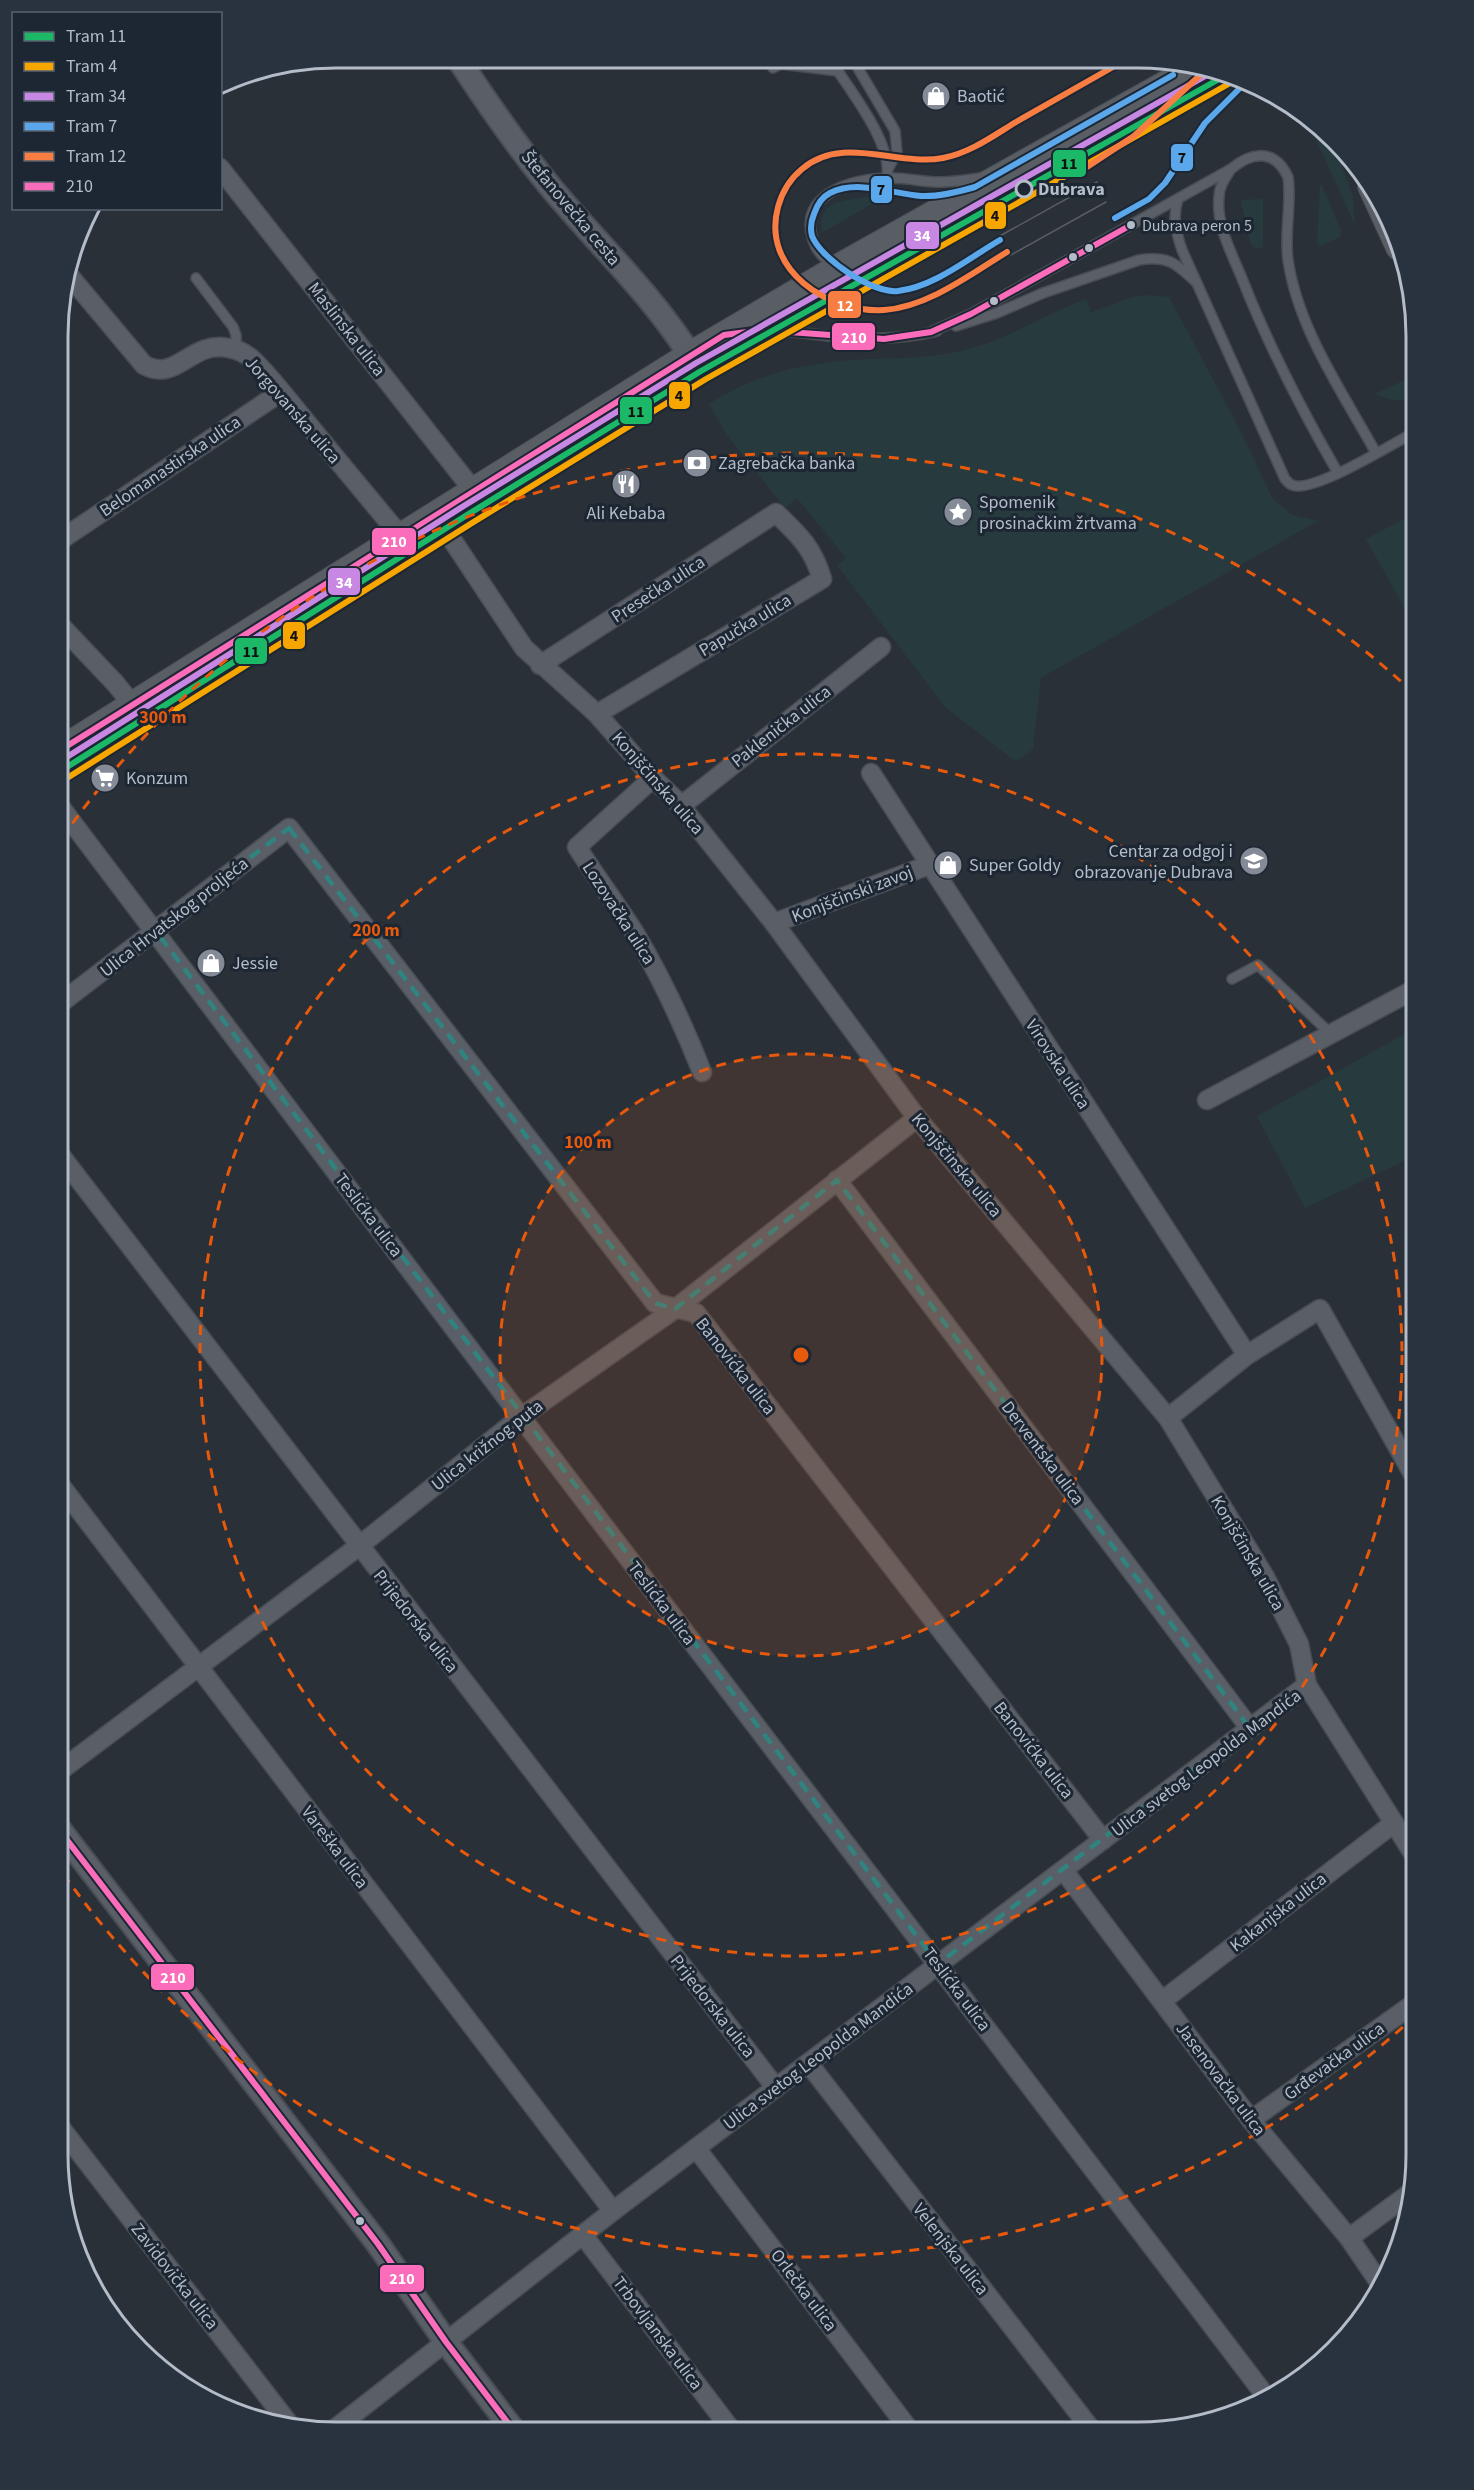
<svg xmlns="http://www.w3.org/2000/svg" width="1474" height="2490" font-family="'Source Sans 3',sans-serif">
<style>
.green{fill:#273a3e}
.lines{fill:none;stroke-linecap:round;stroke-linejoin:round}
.service-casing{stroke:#484c53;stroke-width:12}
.minor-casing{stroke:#484c53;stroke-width:21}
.tertiary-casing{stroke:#484c53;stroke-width:26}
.secondary-casing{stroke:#484c53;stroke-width:28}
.service{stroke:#5a5e66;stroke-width:9}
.minor{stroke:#5a5e66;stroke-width:18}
.tertiary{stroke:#5a5e66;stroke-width:22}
.secondary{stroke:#595d64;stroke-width:26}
.tram{stroke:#595d64;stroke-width:1.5}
.bus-1-casing{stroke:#1d2633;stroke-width:10}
.bus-1{stroke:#fb6dba;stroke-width:6}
.tram-1-casing{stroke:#1d2633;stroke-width:10}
.tram-2-casing{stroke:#1d2633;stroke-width:10}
.tram-3-casing{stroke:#1d2633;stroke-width:10}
.tram-4-casing{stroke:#1d2633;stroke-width:10}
.tram-5-casing{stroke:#1d2633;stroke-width:10}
.tram-1{stroke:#1ab867;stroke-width:6}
.tram-2{stroke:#f7a600;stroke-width:6}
.tram-3{stroke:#c787e3;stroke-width:6}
.tram-4{stroke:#5aa8eb;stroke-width:6}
.tram-5{stroke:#f77d43;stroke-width:6}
.marked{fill:none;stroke:#308480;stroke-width:4.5;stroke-dasharray:12 8;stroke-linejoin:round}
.ring{fill:none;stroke:#e8590c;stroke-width:3;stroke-dasharray:10 8}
.stop-dot{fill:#1d2633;stroke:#b4bcc9;stroke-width:3}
.bus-dot{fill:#b4bcc9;stroke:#1d2633;stroke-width:2}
.labels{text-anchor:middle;stroke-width:6;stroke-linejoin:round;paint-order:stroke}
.bus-label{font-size:16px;fill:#b4bcc9;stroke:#1d2633;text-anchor:start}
.poi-label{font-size:18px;fill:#b4bcc9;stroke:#1d2633;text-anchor:start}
.stop-label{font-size:18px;font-weight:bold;fill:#b4bcc9;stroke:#1d2633;text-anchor:start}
.street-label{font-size:18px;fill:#b4bcc9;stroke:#1d2633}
.rim{fill:none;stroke:#b4bcc9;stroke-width:3}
.centre{fill:#e8590c;stroke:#1d2633;stroke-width:3}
.ring-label{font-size:18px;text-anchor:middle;font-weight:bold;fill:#e8590c;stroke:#1d2633;stroke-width:6;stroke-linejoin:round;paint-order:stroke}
.line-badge{stroke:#1d2633;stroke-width:2}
.badge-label{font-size:16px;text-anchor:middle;font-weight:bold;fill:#fff}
.pale-badge-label{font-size:16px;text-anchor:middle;font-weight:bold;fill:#111}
</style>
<rect width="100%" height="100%" fill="#2a3038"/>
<!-- green -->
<g class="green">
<path d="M1303 111 1332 138 1353 197 1355 225Z"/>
<path d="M1322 185 1341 231 1340 237 1320 246 1317 244 1320 186Z"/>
<path d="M892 187 889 194 822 233C816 198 848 201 870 196 878 194 885 190 892 187Z"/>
<path d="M1263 199V247L1256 249 1250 243 1241 200Z"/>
<path d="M1150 295 1169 297 1239 428 1273 499 1292 515 1318 521 1041 678 1033 749 1016 762 945 707 837 565 846 558 797 498 785 508 727 435 709 404C758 372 812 361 869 359 902 358 932 358 964 350 1007 340 1045 314 1086 299L1091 312 1136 296Z"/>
<path d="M1417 374V391C1404 405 1390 401 1375 394Z"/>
<path d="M1415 513 1417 517V631L1366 539Z"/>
<path d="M1417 1027V1155L1305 1208 1257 1116Z"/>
</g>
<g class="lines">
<!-- service casing -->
<g class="service-casing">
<g id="service">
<path d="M852 58 895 131 897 152 888 169"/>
<path d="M1085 59H1098"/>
<path d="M773 68 781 64 838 71C856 99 892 144 887 178"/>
<path d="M1229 172C1224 180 1219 187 1219 197 1216 224 1231 252 1241 276 1268 345 1301 409 1338 473"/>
<path d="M1178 199C1172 218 1176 232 1182 250L1285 479C1287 481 1289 484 1292 485 1313 494 1395 442 1417 431"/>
<path d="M838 264C825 261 817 252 813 240 797 193 854 179 888 178 905 177 922 182 939 182 952 182 966 180 980 178"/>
<path d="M196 278 233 327 236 335V349"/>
<path d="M956 326 997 313 1043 293 1139 260C1168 255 1177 264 1197 283"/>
<path d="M745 332C773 328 801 333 829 336 866 339 901 340 937 331"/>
<path d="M931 332 971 314 1231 169C1252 151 1275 149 1288 177 1292 204 1284 232 1288 260 1298 329 1343 393 1376 453"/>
<path d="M1232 979 1258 965 1331 1034"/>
</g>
</g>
<!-- minor casing -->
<g class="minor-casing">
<g id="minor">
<path d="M220 168 473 490"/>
<path d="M67 273 144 365C177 383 191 340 228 348 237 349 245 353 252 359 271 377 287 399 303 418 333 455 363 491 393 527L404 534"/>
<path d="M435 514 524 648 597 714 653 778 677 801 774 923 917 1118 1168 1418 1265 1577 1299 1644 1307 1685 1416 1858"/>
<path d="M59 541 281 392"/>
<path d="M59 624 115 683 132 704"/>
<path d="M540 665 776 513C799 535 813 548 822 579L597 714"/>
<path d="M871 773 1247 1355"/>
<path d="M653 778 577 847C596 877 617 905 636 935 662 979 683 1024 702 1072"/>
<path d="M59 805 521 1417 1268 2399"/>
<path d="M681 806 881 647"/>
<path d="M774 923 929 865"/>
<path d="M58 1005 289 828 655 1303 696 1313 1103 1840"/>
<path d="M1207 1100 1417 988"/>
<path d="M58 1152 776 2088"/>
<path d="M837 1180 1249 1727"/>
<path d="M1168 1418 1247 1355 1320 1309 1417 1481"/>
<path d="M58 1482 613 2211"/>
<path d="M57 1773 359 1546 521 1417 675 1309 917 1118"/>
<path d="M1064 1871 1251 2120 1349 2238 1381 2285"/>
<path d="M1162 2001 1394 1823"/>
<path d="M809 2064 1094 2433"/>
<path d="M1251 2120 1416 2002"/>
<path d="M57 2123 293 2429"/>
<path d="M696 2148 911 2432"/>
<path d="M583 2235 733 2432"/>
<path d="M1349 2238 1413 2191"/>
<path d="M332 2431 613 2211 1307 1685"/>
</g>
</g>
<!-- tertiary casing -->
<g class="tertiary-casing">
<g id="tertiary">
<path d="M457 57C487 103 518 148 553 190 599 245 651 294 690 355"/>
<path d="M57 1826 378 2244 446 2342 514 2431"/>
</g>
</g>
<!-- secondary casing -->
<g class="secondary-casing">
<g id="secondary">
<path d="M1371 186 1399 247"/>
<path d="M59 751 690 355 846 263 1198 66"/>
</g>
</g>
<!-- service -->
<use href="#service" class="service"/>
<!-- minor -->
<use href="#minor" class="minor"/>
<!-- tertiary -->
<use href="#tertiary" class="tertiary"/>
<!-- secondary -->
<use href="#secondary" class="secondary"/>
<!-- tram -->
<g class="tram">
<path d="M998 237 1097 182"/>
<path d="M1009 256 1106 202"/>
</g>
<!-- bus-1 casing -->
<g class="bus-1-casing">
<g id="bus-1">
<path d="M59 751 724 335 762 330 884 339 931 332 971 314 1131 225"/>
<path d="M57 1827 378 2244 446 2342 514 2431"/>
</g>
</g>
<!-- bus-1 -->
<use href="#bus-1" class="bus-1"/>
<!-- tram-1 casing -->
<g class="tram-1-casing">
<path id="tram-1" d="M59 772 467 515 701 371 1228 74"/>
</g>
<!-- tram-2 casing -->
<g class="tram-2-casing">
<path id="tram-2" d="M64 780 472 523 706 379 1232 82"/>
</g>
<!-- tram-3 casing -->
<g class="tram-3-casing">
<path id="tram-3" d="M59 762 462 507 696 363 1216 70"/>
</g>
<!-- tram-4 casing -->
<g class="tram-4-casing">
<g id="tram-4">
<path d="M1115 218 1149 199 1165 183 1205 123 1241 87"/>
<path d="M1000 240C969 258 934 287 898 291 873 294 821 259 812 236 810 228 811 221 814 214 817 205 822 197 830 193 857 179 893 194 921 196 939 197 958 192 975 187L1173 75"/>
</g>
</g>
<!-- tram-5 casing -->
<g class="tram-5-casing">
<g id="tram-5">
<path d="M1087 167 1134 136 1208 68"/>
<path d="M1007 252C971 274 928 307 884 310 828 313 761 270 778 207 782 192 790 179 802 169 843 134 897 167 943 158 970 153 993 136 1016 122 1053 101 1090 80 1127 59"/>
</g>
</g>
<!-- tram-1 -->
<use href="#tram-1" class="tram-1"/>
<!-- tram-2 -->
<use href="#tram-2" class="tram-2"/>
<!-- tram-3 -->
<use href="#tram-3" class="tram-3"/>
<!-- tram-4 -->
<use href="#tram-4" class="tram-4"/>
<!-- tram-5 -->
<use href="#tram-5" class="tram-5"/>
</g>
<!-- marked area -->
<path class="marked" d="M289 828 655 1303 675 1309 837 1180 1249 1727 938 1964 155 930Z"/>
<!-- distance rings -->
<circle cx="801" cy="1355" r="301" fill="#e8590c" fill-opacity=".12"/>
<g class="ring">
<circle cx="801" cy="1355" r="301"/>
<circle cx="801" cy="1355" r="601"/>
<path d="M1416 2015A902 902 0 0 1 58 1866M62 838A902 902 0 0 1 1416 695"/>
</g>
<!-- icons -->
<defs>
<g id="shop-disc" transform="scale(1.5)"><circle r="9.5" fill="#848b96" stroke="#1d2633"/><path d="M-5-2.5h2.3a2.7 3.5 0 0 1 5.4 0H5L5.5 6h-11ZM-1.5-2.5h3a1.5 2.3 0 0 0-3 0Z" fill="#fff"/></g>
<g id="bank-disc" transform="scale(1.5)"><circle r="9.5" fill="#848b96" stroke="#1d2633"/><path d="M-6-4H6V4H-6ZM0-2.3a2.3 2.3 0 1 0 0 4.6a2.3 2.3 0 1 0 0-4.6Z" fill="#fff"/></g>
<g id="restaurant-disc" transform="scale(1.5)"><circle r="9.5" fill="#848b96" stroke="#1d2633"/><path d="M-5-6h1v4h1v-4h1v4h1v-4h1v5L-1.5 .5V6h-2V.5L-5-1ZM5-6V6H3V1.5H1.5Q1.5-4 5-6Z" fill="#fff"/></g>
<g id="sight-disc" transform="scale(1.5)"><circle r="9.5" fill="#848b96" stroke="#1d2633"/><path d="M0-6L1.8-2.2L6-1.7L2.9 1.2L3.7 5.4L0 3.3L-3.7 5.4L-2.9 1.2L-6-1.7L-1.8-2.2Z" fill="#fff"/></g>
<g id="supermarket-disc" transform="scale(1.5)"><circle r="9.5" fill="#848b96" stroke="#1d2633"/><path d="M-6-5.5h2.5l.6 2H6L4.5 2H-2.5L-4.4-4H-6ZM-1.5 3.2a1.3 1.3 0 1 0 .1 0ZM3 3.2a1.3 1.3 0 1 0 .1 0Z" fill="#fff"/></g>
<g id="school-disc" transform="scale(1.5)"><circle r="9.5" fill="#848b96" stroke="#1d2633"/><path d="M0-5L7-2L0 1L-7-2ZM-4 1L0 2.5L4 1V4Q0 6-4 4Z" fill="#fff"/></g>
</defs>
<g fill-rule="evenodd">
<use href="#shop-disc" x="936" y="96"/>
<use href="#bank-disc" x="697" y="463"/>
<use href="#restaurant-disc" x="626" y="484"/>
<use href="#sight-disc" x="958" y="512"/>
<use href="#supermarket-disc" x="105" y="778"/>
<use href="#school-disc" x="1254" y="861"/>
<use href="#shop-disc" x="948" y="865"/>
<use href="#shop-disc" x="211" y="963"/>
</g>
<!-- markers -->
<circle class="stop-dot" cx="1024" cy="189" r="8"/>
<g class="bus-dot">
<circle cx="1131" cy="225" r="5"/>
<circle cx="1089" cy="248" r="5"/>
<circle cx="1073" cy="257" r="5"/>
<circle cx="994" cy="301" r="5"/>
<circle cx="360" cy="2221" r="5"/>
</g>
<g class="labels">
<!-- bus labels -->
<g class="bus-label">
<text x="1142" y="231">Dubrava peron 5</text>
</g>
<!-- poi labels -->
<g class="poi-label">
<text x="957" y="102">Baotić</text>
<text x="718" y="469">Zagrebačka banka</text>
<text x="979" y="508">Spomenik<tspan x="979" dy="21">prosinačkim žrtvama</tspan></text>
<text x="626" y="519" text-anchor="middle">Ali Kebaba</text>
<text x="126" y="784">Konzum</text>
<text x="1233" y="857" text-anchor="end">Centar za odgoj i<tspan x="1233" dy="21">obrazovanje Dubrava</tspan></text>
<text x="969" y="871">Super Goldy</text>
<text x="232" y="969">Jessie</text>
</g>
<!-- stop labels -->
<g class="stop-label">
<text x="1038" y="195">Dubrava</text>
</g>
<!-- street labels -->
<g class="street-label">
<text transform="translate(571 208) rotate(50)" y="6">Štefanovečka cesta</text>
<text transform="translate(347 329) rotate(52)" y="6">Maslinska ulica</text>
<text transform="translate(293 410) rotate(49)" y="6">Jorgovanska ulica</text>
<text transform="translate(170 466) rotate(-34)" y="6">Belomanastirska ulica</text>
<text transform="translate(658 589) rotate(-33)" y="6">Presečka ulica</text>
<text transform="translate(745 625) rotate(-31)" y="6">Papučka ulica</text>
<text transform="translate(781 726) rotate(-38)" y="6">Paklenička ulica</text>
<text transform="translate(658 783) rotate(49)" y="6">Konjščinska ulica</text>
<text transform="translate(852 894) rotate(-21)" y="6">Konjščinski zavoj</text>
<text transform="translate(619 913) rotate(57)" y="6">Lozovačka ulica</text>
<text transform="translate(174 917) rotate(-38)" y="6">Ulica Hrvatskog proljeća</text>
<text transform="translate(1058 1064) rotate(57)" y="6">Virovska ulica</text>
<text transform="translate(957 1165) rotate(50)" y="6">Konjščinska ulica</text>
<text transform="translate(369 1215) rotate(53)" y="6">Teslićka ulica</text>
<text transform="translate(736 1366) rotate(52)" y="6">Banovićka ulica</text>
<text transform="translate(487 1445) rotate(-38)" y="6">Ulica križnog puta</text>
<text transform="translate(1043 1453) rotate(53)" y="6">Derventska ulica</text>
<text transform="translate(1248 1553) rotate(60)" y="6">Konjščinska ulica</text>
<text transform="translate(662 1603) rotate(53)" y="6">Teslićka ulica</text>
<text transform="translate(416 1621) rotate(52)" y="6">Prijedorska ulica</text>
<text transform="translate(1034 1750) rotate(52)" y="6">Banovićka ulica</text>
<text transform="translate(1206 1763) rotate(-37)" y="6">Ulica svetog Leopolda Mandića</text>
<text transform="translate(335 1847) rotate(53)" y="6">Vareška ulica</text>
<text transform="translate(1278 1912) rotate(-38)" y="6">Kakanjska ulica</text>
<text transform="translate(957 1989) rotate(53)" y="6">Teslićka ulica</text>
<text transform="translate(713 2006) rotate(52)" y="6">Prijedorska ulica</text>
<text transform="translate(818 2056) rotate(-37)" y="6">Ulica svetog Leopolda Mandića</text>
<text transform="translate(1334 2061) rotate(-36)" y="6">Grđevačka ulica</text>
<text transform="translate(1221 2079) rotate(53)" y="6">Jasenovačka ulica</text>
<text transform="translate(951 2249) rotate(52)" y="6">Velenjska ulica</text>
<text transform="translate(175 2276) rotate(52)" y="6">Zavidovička ulica</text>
<text transform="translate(804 2290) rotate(53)" y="6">Orlečka ulica</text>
<text transform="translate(658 2333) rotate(53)" y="6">Trbovljanska ulica</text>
</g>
</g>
<!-- crop -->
<path d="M0 0H1474V2490H0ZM336 68H1138A268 268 0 0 1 1406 336V2154A268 268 0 0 1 1138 2422H336A268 268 0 0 1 68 2154V336A268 268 0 0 1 336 68Z" fill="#29323f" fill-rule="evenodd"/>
<path class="rim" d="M336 68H1138A268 268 0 0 1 1406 336V2154A268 268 0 0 1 1138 2422H336A268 268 0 0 1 68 2154V336A268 268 0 0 1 336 68Z"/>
<circle cx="801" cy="1355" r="9" class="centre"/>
<g class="ring-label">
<text x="163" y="723">300 m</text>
<text x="376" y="936">200 m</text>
<text x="588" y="1148">100 m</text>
</g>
<g class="line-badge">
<rect x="1170" y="143" width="24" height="29" rx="6" fill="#5aa8eb"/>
<rect x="1052" y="149" width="35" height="29" rx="6" fill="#1ab867"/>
<rect x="870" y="175" width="23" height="29" rx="6" fill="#5aa8eb"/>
<rect x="984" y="201" width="23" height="29" rx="6" fill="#f7a600"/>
<rect x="905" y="221" width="35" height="29" rx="6" fill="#c787e3"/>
<rect x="827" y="290" width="35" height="29" rx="6" fill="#f77d43"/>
<rect x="831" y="322" width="45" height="29" rx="6" fill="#fb6dba"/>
<rect x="668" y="381" width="23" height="29" rx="6" fill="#f7a600"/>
<rect x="619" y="396" width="34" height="29" rx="6" fill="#1ab867"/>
<rect x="371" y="527" width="46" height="29" rx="6" fill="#fb6dba"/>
<rect x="327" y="567" width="34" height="29" rx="6" fill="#c787e3"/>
<rect x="282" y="621" width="24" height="29" rx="6" fill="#f7a600"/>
<rect x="234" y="637" width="34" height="28" rx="6" fill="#1ab867"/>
<rect x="150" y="1963" width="45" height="28" rx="6" fill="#fb6dba"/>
<rect x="379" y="2264" width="46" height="29" rx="6" fill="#fb6dba"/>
</g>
<g class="badge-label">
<text x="922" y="241">34</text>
<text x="845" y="311">12</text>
<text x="854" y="343">210</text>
<text x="394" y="547">210</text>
<text x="344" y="588">34</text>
<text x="173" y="1983">210</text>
<text x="402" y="2284">210</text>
</g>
<g class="pale-badge-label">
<text x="1182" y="163">7</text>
<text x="1069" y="169">11</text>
<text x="881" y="195">7</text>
<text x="995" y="221">4</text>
<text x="679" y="401">4</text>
<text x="636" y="417">11</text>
<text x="294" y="641">4</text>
<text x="251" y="657">11</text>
</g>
<!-- legend -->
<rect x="12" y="12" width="210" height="198" fill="#1d2633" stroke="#59626f" stroke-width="1.5"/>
<rect x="24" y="32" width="30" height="9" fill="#1ab867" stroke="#59626f" stroke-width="1.5"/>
<text x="66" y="42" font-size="18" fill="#b4bcc9">Tram 11</text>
<rect x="24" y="62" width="30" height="9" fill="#f7a600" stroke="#59626f" stroke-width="1.5"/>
<text x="66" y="72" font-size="18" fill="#b4bcc9">Tram 4</text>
<rect x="24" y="92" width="30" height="9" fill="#c787e3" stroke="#59626f" stroke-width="1.5"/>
<text x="66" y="102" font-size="18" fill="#b4bcc9">Tram 34</text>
<rect x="24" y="122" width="30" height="9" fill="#5aa8eb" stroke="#59626f" stroke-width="1.5"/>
<text x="66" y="132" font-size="18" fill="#b4bcc9">Tram 7</text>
<rect x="24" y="152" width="30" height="9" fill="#f77d43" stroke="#59626f" stroke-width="1.5"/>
<text x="66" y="162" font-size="18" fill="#b4bcc9">Tram 12</text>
<rect x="24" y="182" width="30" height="9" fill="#fb6dba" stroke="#59626f" stroke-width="1.5"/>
<text x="66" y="192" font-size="18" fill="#b4bcc9">210</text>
</svg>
